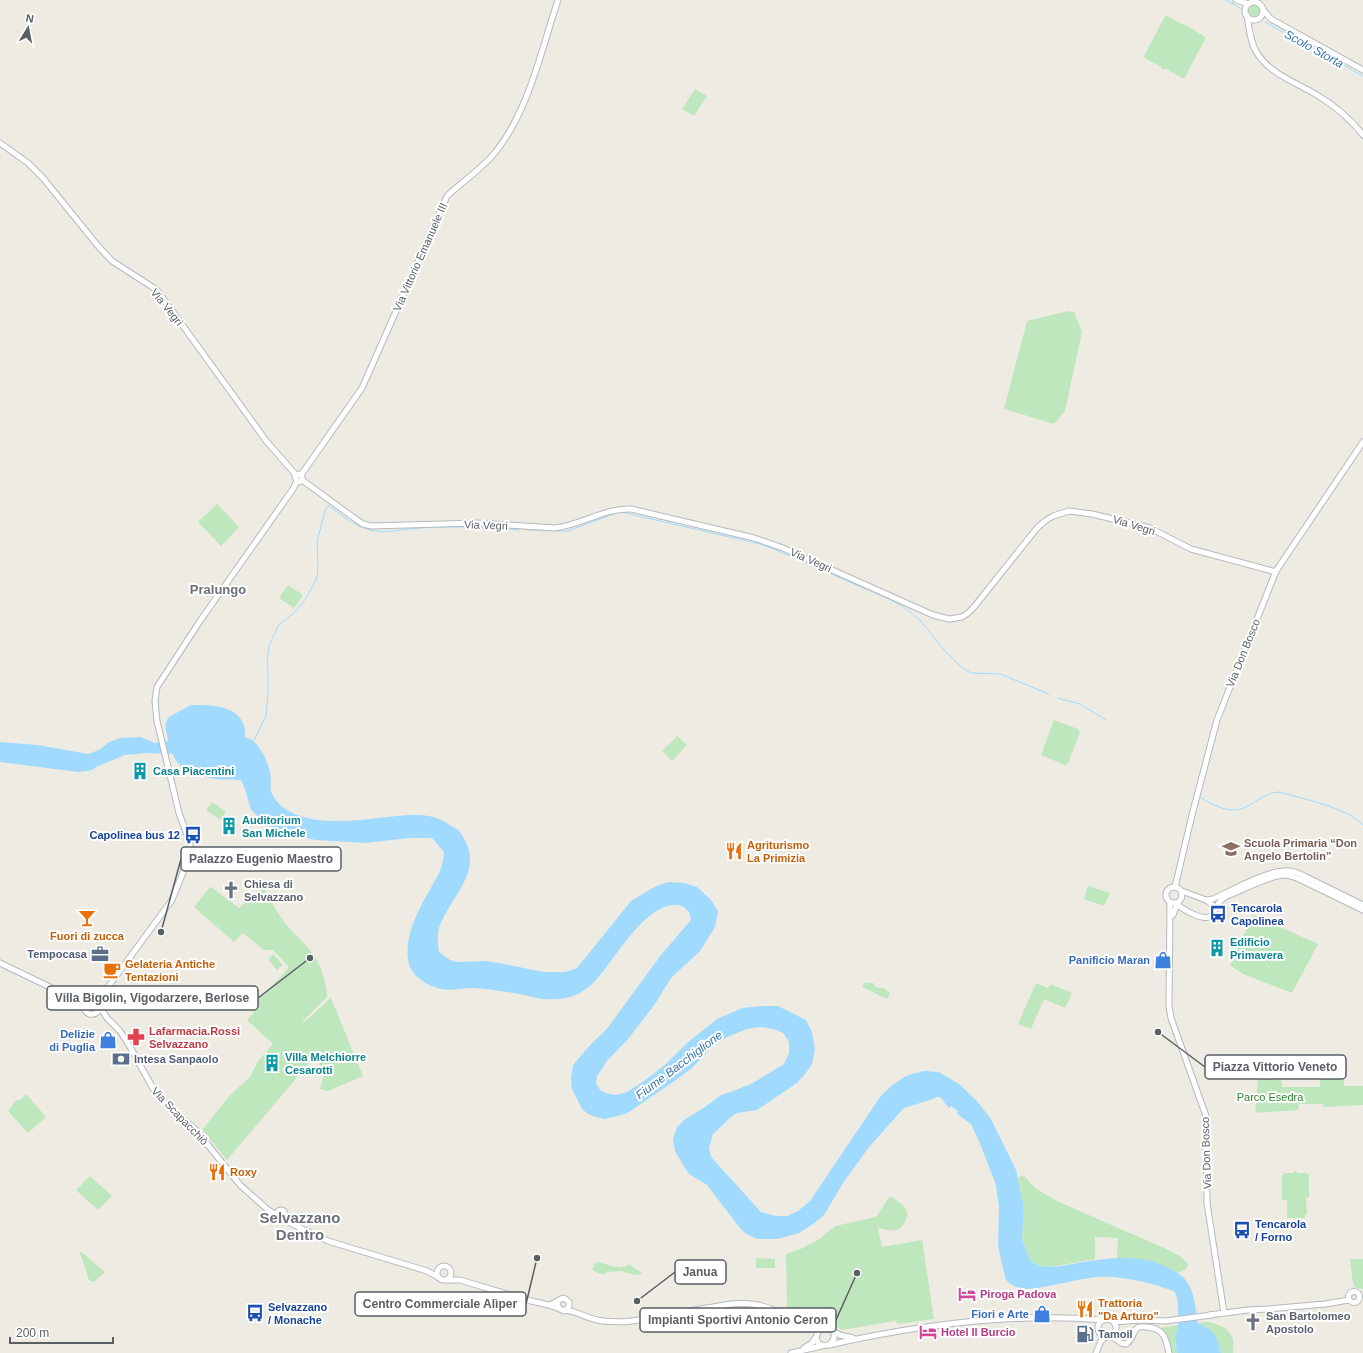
<svg xmlns="http://www.w3.org/2000/svg" width="1363" height="1353" font-family="Helvetica,sans-serif">
<style>
.green{fill:#bfe7bd}
.water{fill:#a1daff}
.lines{fill:none;stroke-linecap:round;stroke-linejoin:round}
.stream{stroke:#a1daff;stroke-width:1}
.secondary-casing{stroke:#b5babf;stroke-width:7}
.secondary{stroke:#fff;stroke-width:5}
.labels{text-anchor:middle;stroke-width:4;stroke-linejoin:round;paint-order:stroke}
.street-label{font-size:11px;fill:#5a5f64;stroke:#fff}
.culture-label{font-size:11px;font-weight:bold;fill:#0d838f;stroke:#fff;text-anchor:start}
.transit-label{font-size:11px;font-weight:bold;fill:#164399;stroke:#fff;text-anchor:start}
.education-label{font-size:11px;font-weight:bold;fill:#785e54;stroke:#fff;text-anchor:start}
.food-label{font-size:11px;font-weight:bold;fill:#c56008;stroke:#fff;text-anchor:start}
.worship-label{font-size:11px;font-weight:bold;fill:#5b616d;stroke:#fff;text-anchor:start}
.service-label{font-size:11px;font-weight:bold;fill:#4e5e75;stroke:#fff;text-anchor:start}
.shop-label{font-size:11px;font-weight:bold;fill:#366cbe;stroke:#fff;text-anchor:end}
.health-label{font-size:11px;font-weight:bold;fill:#be3a42;stroke:#fff;text-anchor:start}
.park-label{font-size:11px;fill:#308530;stroke:#fff}
.hotel-label{font-size:11px;font-weight:bold;fill:#b23c85;stroke:#fff;text-anchor:start}
.water-label{font-size:12px;font-style:italic;fill:#3676ad;stroke:#fff}
.quarter-label{font-size:13px;font-weight:bold;fill:#6b7176;stroke:#fff}
.district-label{font-size:15px;font-weight:bold;fill:#6b7176;stroke:#fff}
.leader{fill:none;stroke:#5a5f64;stroke-width:1.5}
.callout-dot{fill:#5a5f64;stroke:#fff;stroke-width:1.5}
.callout{fill:#fff;stroke:#5a5f64;stroke-width:1.5}
.callout-label{font-size:12px;text-anchor:middle;font-weight:bold;fill:#5a5f64}
</style>
<rect width="100%" height="100%" fill="#eeebe2"/>
<!-- green -->
<g class="green">
<circle cx="1254" cy="11" r="6"/>
<path d="M1165 16H1167L1184 25V24C1191 28 1197 32 1205 37V39L1184 79 1166 69H1162L1161 67 1145 58 1144 56Z"/>
<path d="M695 89 707 96 694 116 682 109Z"/>
<path d="M1068 311 1074 312 1082 332 1065 411 1054 424 1004 409 1027 321Z"/>
<path d="M217 504 239 527 221 546 198 522Z"/>
<path d="M288 585 303 595 294 608 279 598Z"/>
<path d="M1054 720 1078 729 1080 732 1068 763 1065 765 1041 755Z"/>
<path d="M677 736 687 745 672 761 662 751Z"/>
<path d="M212 802 226 812 221 820 206 810Z"/>
<path d="M1088 886 1110 893 1104 906 1084 899Z"/>
<path d="M211 887 239 908 263 887C272 902 280 919 292 931 295 934 298 937 301 940 317 955 326 976 327 997L303 1021V1023L331 998 363 1076 328 1091 320 1089 324 1074 316 1055 227 1160 203 1131V1129L230 1095 249 1078 259 1060 273 1044 247 1020 255 1011 250 1007 278 980 289 967 273 950H264L243 933 234 942 194 907 209 888Z"/>
<path d="M1253 915 1318 944 1292 993 1243 974 1230 965Z"/>
<path d="M273 954 283 965 277 970 268 959Z"/>
<path d="M865 982 867 983H873L877 988H884L890 993 887 999 862 987Z"/>
<path d="M1036 983 1048 988 1051 984 1072 993 1065 1008 1044 999 1031 1029 1018 1024Z"/>
<path d="M1343 1061 1344 1086H1363V1105L1326 1107H1324L1323 1104H1299L1298 1110 1255 1113 1258 1078 1281 1080 1282 1087H1320L1319 1062Z"/>
<path d="M26 1094 46 1117 28 1133 8 1111 16 1100H20Z"/>
<path d="M1296 1170 1297 1173H1307V1174H1309V1197L1306 1198 1307 1214 1305 1215V1218H1287V1200H1282V1175H1283L1284 1173H1293Z"/>
<path d="M1023 1175 1035 1188 1059 1202 1164 1248 1180 1256 1188 1264 1186 1269 1178 1273C1157 1261 1141 1258 1117 1258L1118 1238 1095 1237V1259L1051 1267 1040 1266 1030 1260 1022 1239 1024 1208 1018 1178Z"/>
<path d="M90 1176 112 1196 98 1210 76 1190Z"/>
<path d="M890 1196C896 1200 904 1204 907 1211 908 1214 907 1217 906 1220 899 1234 892 1231 879 1228L877 1223 882 1247 922 1240 934 1319 898 1324 895 1321 842 1330 829 1321H822L787 1308 786 1254 803 1248 818 1240 835 1226 876 1217Z"/>
<path d="M79 1250 105 1272 94 1282 89 1280Z"/>
<path d="M756 1258 775 1259V1268H756Z"/>
<path d="M1350 1259H1363V1289L1356 1288 1353 1283Z"/>
<path d="M599 1262C609 1265 620 1271 629 1264L642 1273 636 1275 623 1272V1271L605 1272 606 1274H600L592 1270 595 1263Z"/>
<path d="M1208 1322C1227 1326 1236 1333 1233 1353H1221C1217 1335 1215 1331 1198 1323Z"/>
<path d="M1178 1325 1175 1338 1177 1353H1170L1165 1333 1160 1328Z"/>
</g>
<!-- water -->
<path class="water" d="M191 705C208 705 236 704 244 725 245 728 245 733 245 737 248 738 251 739 253 741 263 749 270 767 271 779 271 783 270 788 271 791 273 799 282 808 289 811 319 828 364 819 397 816 408 815 423 814 433 817 441 819 448 824 455 828 460 830 462 835 464 839 484 871 449 899 439 928 437 935 438 944 439 952L450 960 457 962 485 961 505 964 543 972H565L577 968 631 901 654 887 668 882 684 883 697 887 711 900 718 911 715 927 700 951 671 978 655 1004 628 1039 607 1061 597 1076 596 1083 600 1090 605 1093 615 1095 627 1092 644 1081 666 1064 687 1043 717 1019 742 1008 764 1006H778L806 1020 812 1032 815 1049 812 1064 805 1074 797 1083 757 1110 737 1113 731 1117 713 1134 709 1148 711 1157 761 1212 776 1216H787L798 1211 810 1201 880 1097 892 1085 908 1075 924 1071 939 1072 959 1084 976 1100 991 1119 1016 1170 1024 1208 1022 1239 1030 1260C1033 1262 1037 1265 1041 1266 1054 1269 1070 1264 1083 1262 1114 1257 1145 1254 1173 1270 1178 1273 1184 1277 1187 1282 1194 1291 1196 1311 1198 1323 1215 1331 1217 1335 1221 1353H1177L1175 1338 1178 1325V1302L1175 1292C1156 1283 1118 1275 1097 1277 1077 1279 1057 1285 1037 1288L1027 1289 1016 1287 1012 1285 1006 1280 998 1247 999 1207 996 1185 979 1141 971 1124 957 1114 958 1111 951 1106 949 1108 940 1097H936L933 1099 904 1108 869 1147 843 1183 824 1215 813 1224 799 1233 778 1239H757L746 1234 740 1228 707 1185 689 1174 683 1165 675 1151 673 1139 677 1127 684 1120 705 1107 721 1095 736 1090 753 1083 784 1064 789 1053V1042L783 1033 774 1029 760 1027 747 1029 727 1037 710 1049 692 1068 673 1082 629 1112 622 1115 605 1119 596 1117 588 1114 582 1109 572 1089 571 1077 573 1065 591 1044 606 1030 661 955 691 920 689 912C687 910 684 907 682 906 648 896 614 962 595 981 591 986 583 991 578 994 568 999 553 1000 542 999 536 998 530 996 524 995 509 992 489 989 474 988 458 988 447 993 432 986 420 981 409 972 408 959 405 936 417 912 428 893 436 878 443 870 444 852L432 838H409L365 843 316 840 294 836 271 828 251 810 245 789 241 780C232 779 223 780 215 779 200 776 178 771 173 754L147 753 125 755 96 767C92 772 84 771 78 772L0 762V742L38 745 88 754 99 750 109 742 120 738 141 737 155 743 168 741 165 724 169 717Z"/>
<g class="lines">
<!-- stream -->
<g class="stream">
<path d="M1226 0 1242 9"/>
<path d="M1265 22 1363 76"/>
<path d="M621 512 764 545 887 598 902 606 920 620 944 650 959 665 967 671 972 673 1000 674 1049 694"/>
<path d="M528 530 568 531 616 513"/>
<path d="M1058 698 1080 704 1106 720"/>
<path d="M253 742 266 716 268 695V668L267 662 269 646 278 626 297 610 304 601 313 586 317 577 318 566 317 541 325 511 328 505C341 515 354 526 370 530 386 534 403 529 419 528 452 526 486 527 519 530"/>
<path d="M1199 797C1209 802 1221 810 1233 810 1250 811 1261 792 1279 792 1302 799 1347 807 1363 825"/>
</g>
<!-- secondary casing -->
<g class="secondary-casing">
<g id="secondary">
<path d="M1236 0 1249 4"/>
<circle cx="1254" cy="11" r="9"/>
<path d="M1263 10 1271 19 1363 70"/>
<path d="M1247 15C1249 27 1250 42 1257 53 1270 74 1297 83 1317 95 1335 106 1350 118 1363 135"/>
<path d="M0 143 28 163 43 178 98 246 112 261 157 290 267 442 296 475"/>
<path d="M301 475 362 388 447 196C462 182 479 171 493 155 528 114 541 51 558 0"/>
<path d="M302 480 357 520 363 524 371 526 477 523 555 528C582 525 604 508 631 509L754 538 783 548 933 615 949 619 962 617 968 613 974 607 1037 528 1045 521 1053 516 1069 511 1092 514 1138 525 1150 528 1191 549 1276 572"/>
<circle cx="1174" cy="895" r="8"/>
<path d="M1175 887 1192 815 1217 720 1276 571 1363 442"/>
<path d="M1182 891 1206 900 1215 907"/>
<path d="M1206 900 1213 899C1231 891 1265 872 1283 871 1290 870 1296 872 1302 875L1363 905"/>
<path d="M1170 903 1169 1006 1171 1018 1206 1116 1207 1203 1224 1313"/>
<path d="M1173 915 1177 904C1182 909 1205 923 1212 915 1218 908 1214 905 1225 897 1241 891 1267 876 1284 875 1290 875 1294 877 1299 879L1363 910"/>
<path d="M0 963 81 1002H90"/>
<path d="M81 1002 86 1012 89 1014C94 1015 99 1013 100 1007L97 1003 92 1002 86 1004 84 1009"/>
<path d="M99 1005 105 991 172 900 190 855V843L179 813 157 721 155 701 157 687 200 621 293 489 297 481 300 482 302 480V476L299 474 295 477 297 481"/>
<path d="M100 1007 107 1018 120 1031 129 1045 155 1092 170 1108 196 1130 240 1185 267 1209 278 1216"/>
<circle cx="281" cy="1214" r="4"/>
<path d="M281 1218 304 1230 328 1241 427 1271 438 1277"/>
<circle cx="444" cy="1273" r="7"/>
<path d="M446 1280H460L531 1301 549 1305 560 1309"/>
<circle cx="1354" cy="1297" r="5.5"/>
<path d="M549 1305C555 1304 558 1299 564 1298L569 1302V1307L564 1311 560 1309 557 1305 558 1301"/>
<path d="M566 1310C579 1312 590 1320 603 1321 627 1324 650 1318 673 1314 693 1310 712 1307 731 1304 741 1303 752 1303 762 1306 783 1312 803 1325 825 1326"/>
<path d="M1209 1315 1248 1310 1268 1309 1325 1304 1349 1300"/>
<circle cx="1107" cy="1328" r="9"/>
<path d="M1114 1322 1140 1320 1165 1321 1212 1315"/>
<path d="M825 1326C843 1329 832 1353 818 1343L816 1337 820 1328Z"/>
<path d="M834 1332 840 1335 853 1338"/>
<path d="M1111 1336 1121 1343 1126 1344C1133 1340 1132 1333 1137 1328 1140 1326 1143 1327 1146 1327 1164 1328 1166 1338 1169 1353"/>
<path d="M829 1345C918 1325 1012 1312 1104 1320"/>
<path d="M804 1348 812 1343 816 1337"/>
<path d="M791 1353 822 1346"/>
<path d="M1096 1353 1101 1341 1105 1337"/>
</g>
</g>
<!-- secondary -->
<use href="#secondary" class="secondary"/>
</g>
<!-- icons -->
<defs>
<g id="building-bare" transform="scale(1.38)"><path d="M-4-6H4V6H1V3H-1V6H-4ZM-2.5-4.3h1.7v1.8h-1.7ZM.8-4.3h1.7v1.8H.8ZM-2.5-1h1.7V.8h-1.7ZM.8-1h1.7V.8H.8Z" fill="#0f9aa8" stroke="#fff" stroke-width="2.5" paint-order="stroke"/></g>
<g id="bus-bare" transform="scale(1.38)"><path d="M-5-6H5V4H4V6H2V4H-2V6H-4V4H-5ZM-3.5-4V0h7V-4ZM-3.5 1.2v1.5H-2V1.2ZM2 1.2v1.5H3.5V1.2Z" fill="#1a4fb4" stroke="#fff" stroke-width="2.5" paint-order="stroke"/></g>
<g id="school-bare" transform="scale(1.38)"><path d="M0-5L7-2L0 1L-7-2ZM-4 1L0 2.5L4 1V4Q0 6-4 4Z" fill="#8d6e63" stroke="#fff" stroke-width="2.5" paint-order="stroke"/></g>
<g id="restaurant-bare" transform="scale(1.38)"><path d="M-5-6h1v4h1v-4h1v4h1v-4h1v5L-1.5 .5V6h-2V.5L-5-1ZM5-6V6H3V1.5H1.5Q1.5-4 5-6Z" fill="#e8710a" stroke="#fff" stroke-width="2.5" paint-order="stroke"/></g>
<g id="church-bare" transform="scale(1.38)"><path d="M-1.2-6h2.4v3.5h3.3v2.4h-3.3V6h-2.4V-.1h-3.3v-2.4h3.3Z" fill="#6b7280" stroke="#fff" stroke-width="2.5" paint-order="stroke"/></g>
<g id="bar-bare" transform="scale(1.38)"><path d="M-6-5H6L.8 .8V4.5H3.5V6h-7V4.5H-.8V.8Z" fill="#e8710a" stroke="#fff" stroke-width="2.5" paint-order="stroke"/></g>
<g id="office-bare" transform="scale(1.38)"><path d="M-6-3h4V-5.5h4V-3h4V5H-6ZM-1-4.5V-3h2v-1.5ZM-6 0V1H6V0Z" fill="#5c6f8a" stroke="#fff" stroke-width="2.5" paint-order="stroke"/></g>
<g id="shop-bare" transform="scale(1.38)"><path d="M-5-2.5h2.3a2.7 3.5 0 0 1 5.4 0H5L5.5 6h-11ZM-1.5-2.5h3a1.5 2.3 0 0 0-3 0Z" fill="#3f7fe0" stroke="#fff" stroke-width="2.5" paint-order="stroke"/></g>
<g id="cafe-bare" transform="scale(1.38)"><path d="M-5.5-4.5H6V0H3Q3 3.5 0 3.5H-2.5Q-5.5 3.5-5.5 0ZM3-3.2v2h1.7v-2ZM-6 4.5H4V6H-6Z" fill="#e8710a" stroke="#fff" stroke-width="2.5" paint-order="stroke"/></g>
<g id="pharmacy-bare" transform="scale(1.38)"><path d="M-2-6h4v4h4v4h-4v4h-4v-4h-4v-4h4Z" fill="#e0444e" stroke="#fff" stroke-width="2.5" paint-order="stroke"/></g>
<g id="bank-bare" transform="scale(1.38)"><path d="M-6-4H6V4H-6ZM0-2.3a2.3 2.3 0 1 0 0 4.6a2.3 2.3 0 1 0 0-4.6Z" fill="#5c6f8a" stroke="#fff" stroke-width="2.5" paint-order="stroke"/></g>
<g id="hotel-bare" transform="scale(1.38)"><path d="M-6-4.5h1.5V1H6V5H4.5V3h-9V5H-6ZM-4 0a1.8 1.8 0 1 1 3.6 0ZM.5 0V-2.5h3Q6-2.5 6 0Z" fill="#d1479c" stroke="#fff" stroke-width="2.5" paint-order="stroke"/></g>
<g id="fuel-bare" transform="scale(1.38)"><path d="M-5.5-6h7V0h2V4h1.3V-2.5L3-4.5l.8-.8L6-3V5H2.5V1h-1V6h-7ZM-4.2-4.7v3.2H.2V-4.7Z" fill="#5c6f8a" stroke="#fff" stroke-width="2.5" paint-order="stroke"/></g>
</defs>
<g fill-rule="evenodd">
<use href="#building-bare" x="140" y="771"/>
<use href="#building-bare" x="229" y="826"/>
<use href="#bus-bare" x="193" y="835"/>
<use href="#school-bare" x="1231" y="849"/>
<use href="#restaurant-bare" x="734" y="851"/>
<use href="#church-bare" x="231" y="890"/>
<use href="#bus-bare" x="1218" y="914"/>
<use href="#bar-bare" x="87" y="918"/>
<use href="#building-bare" x="1217" y="948"/>
<use href="#office-bare" x="100" y="954"/>
<use href="#shop-bare" x="1163" y="960"/>
<use href="#cafe-bare" x="112" y="970"/>
<use href="#pharmacy-bare" x="136" y="1037"/>
<use href="#shop-bare" x="108" y="1040"/>
<use href="#bank-bare" x="121" y="1059"/>
<use href="#building-bare" x="272" y="1063"/>
<use href="#restaurant-bare" x="217" y="1172"/>
<use href="#bus-bare" x="1242" y="1230"/>
<use href="#hotel-bare" x="967" y="1294"/>
<use href="#restaurant-bare" x="1085" y="1309"/>
<use href="#bus-bare" x="255" y="1313"/>
<use href="#shop-bare" x="1042" y="1314"/>
<use href="#church-bare" x="1253" y="1322"/>
<use href="#hotel-bare" x="928" y="1332"/>
<use href="#fuel-bare" x="1085" y="1334"/>
</g>
<g class="labels">
<!-- street labels -->
<g class="street-label">
<text transform="translate(420 257) rotate(-66)" y="4">Via Vittorio Emanuele III</text>
<text transform="translate(167 307) rotate(51)" y="4">Via Vegri</text>
<text transform="translate(486 525) rotate(2)" y="4">Via Vegri</text>
<text transform="translate(1134 525) rotate(17)" y="4">Via Vegri</text>
<text transform="translate(811 560) rotate(24)" y="4">Via Vegri</text>
<text transform="translate(1243 653) rotate(-68)" y="4">Via Don Bosco</text>
<text transform="translate(180 1116) rotate(46)" y="4">Via Scapacchiò</text>
<text transform="translate(1206 1153) rotate(-92)" y="4">Via Don Bosco</text>
</g>
<!-- culture labels -->
<g class="culture-label">
<text x="153" y="775">Casa Piacentini</text>
<text x="242" y="824">Auditorium<tspan x="242" dy="13">San Michele</tspan></text>
<text x="1230" y="946">Edificio<tspan x="1230" dy="13">Primavera</tspan></text>
<text x="285" y="1061">Villa Melchiorre<tspan x="285" dy="13">Cesarotti</tspan></text>
</g>
<!-- transit labels -->
<g class="transit-label">
<text x="180" y="839" text-anchor="end">Capolinea bus 12</text>
<text x="1231" y="912">Tencarola<tspan x="1231" dy="13">Capolinea</tspan></text>
<text x="1255" y="1228">Tencarola<tspan x="1255" dy="13">/ Forno</tspan></text>
<text x="268" y="1311">Selvazzano<tspan x="268" dy="13">/ Monache</tspan></text>
</g>
<!-- education labels -->
<g class="education-label">
<text x="1244" y="847">Scuola Primaria “Don<tspan x="1244" dy="13">Angelo Bertolin”</tspan></text>
</g>
<!-- food labels -->
<g class="food-label">
<text x="747" y="849">Agriturismo<tspan x="747" dy="13">La Primizia</tspan></text>
<text x="87" y="940" text-anchor="middle">Fuori di zucca</text>
<text x="125" y="968">Gelateria Antiche<tspan x="125" dy="13">Tentazioni</tspan></text>
<text x="230" y="1176">Roxy</text>
<text x="1098" y="1307">Trattoria<tspan x="1098" dy="13">"Da Arturo"</tspan></text>
</g>
<!-- worship labels -->
<g class="worship-label">
<text x="244" y="888">Chiesa di<tspan x="244" dy="13">Selvazzano</tspan></text>
<text x="1266" y="1320">San Bartolomeo<tspan x="1266" dy="13">Apostolo</tspan></text>
</g>
<!-- service labels -->
<g class="service-label">
<text x="87" y="958" text-anchor="end">Tempocasa</text>
<text x="134" y="1063">Intesa Sanpaolo</text>
<text x="1098" y="1338">Tamoil</text>
</g>
<!-- shop labels -->
<g class="shop-label">
<text x="1150" y="964">Panificio Maran</text>
<text x="95" y="1038">Delizie<tspan x="95" dy="13">di Puglia</tspan></text>
<text x="1029" y="1318">Fiori e Arte</text>
</g>
<!-- health labels -->
<g class="health-label">
<text x="149" y="1035">Lafarmacia.Rossi<tspan x="149" dy="13">Selvazzano</tspan></text>
</g>
<!-- park labels -->
<g class="park-label">
<text x="1270" y="1101">Parco Esedra</text>
</g>
<!-- hotel labels -->
<g class="hotel-label">
<text x="980" y="1298">Piroga Padova</text>
<text x="941" y="1336">Hotel Il Burcio</text>
</g>
<!-- water labels -->
<g class="water-label">
<text transform="translate(1314 49) rotate(29)" y="4">Scolo Storta</text>
<text transform="translate(679 1065) rotate(-37)" y="4">Fiume Bacchiglione</text>
</g>
<!-- quarter labels -->
<g class="quarter-label">
<text x="218" y="594">Pralungo</text>
</g>
<!-- district labels -->
<g class="district-label">
<text x="300" y="1223">Selvazzano<tspan x="300" dy="17">Dentro</tspan></text>
</g>
</g>
<!-- callouts -->
<path class="leader" d="M161 932L181 859M310 958L258 998M1158 1032L1205 1067M637 1301L675 1272M537 1258L526 1304M857 1273L836 1320"/>
<g class="callout-dot">
<circle cx="161" cy="932" r="4"/>
<circle cx="310" cy="958" r="4"/>
<circle cx="1158" cy="1032" r="4"/>
<circle cx="637" cy="1301" r="4"/>
<circle cx="537" cy="1258" r="4"/>
<circle cx="857" cy="1273" r="4"/>
</g>
<g class="callout">
<rect x="181" y="847" width="160" height="24" rx="4"/>
<rect x="47" y="986" width="211" height="24" rx="4"/>
<rect x="1205" y="1055" width="141" height="24" rx="4"/>
<rect x="675" y="1260" width="51" height="24" rx="4"/>
<rect x="355" y="1292" width="171" height="24" rx="4"/>
<rect x="640" y="1308" width="196" height="24" rx="4"/>
</g>
<g class="callout-label">
<text x="261" y="863">Palazzo Eugenio Maestro</text>
<text x="152" y="1002">Villa Bigolin, Vigodarzere, Berlose</text>
<text x="1275" y="1071">Piazza Vittorio Veneto</text>
<text x="700" y="1276">Janua</text>
<text x="440" y="1308">Centro Commerciale Alìper</text>
<text x="738" y="1324">Impianti Sportivi Antonio Ceron</text>
</g>
<!-- north arrow -->
<g transform="translate(28 28) rotate(10)" stroke="#ffffff" stroke-width="3" paint-order="stroke">
<path d="M0-3L7 15L0 10L-7 15Z" fill="#5a5f64"/>
<text y="-6" font-size="11" font-weight="bold" text-anchor="middle" fill="#5a5f64">N</text>
</g>
<!-- scale -->
<path d="M10 1337v6h103v-6" fill="none" stroke="#5a5f64" stroke-width="2"/>
<text x="16" y="1337" font-size="12" fill="#5a5f64" stroke="#ffffff" stroke-width="3" paint-order="stroke">200 m</text>
</svg>
